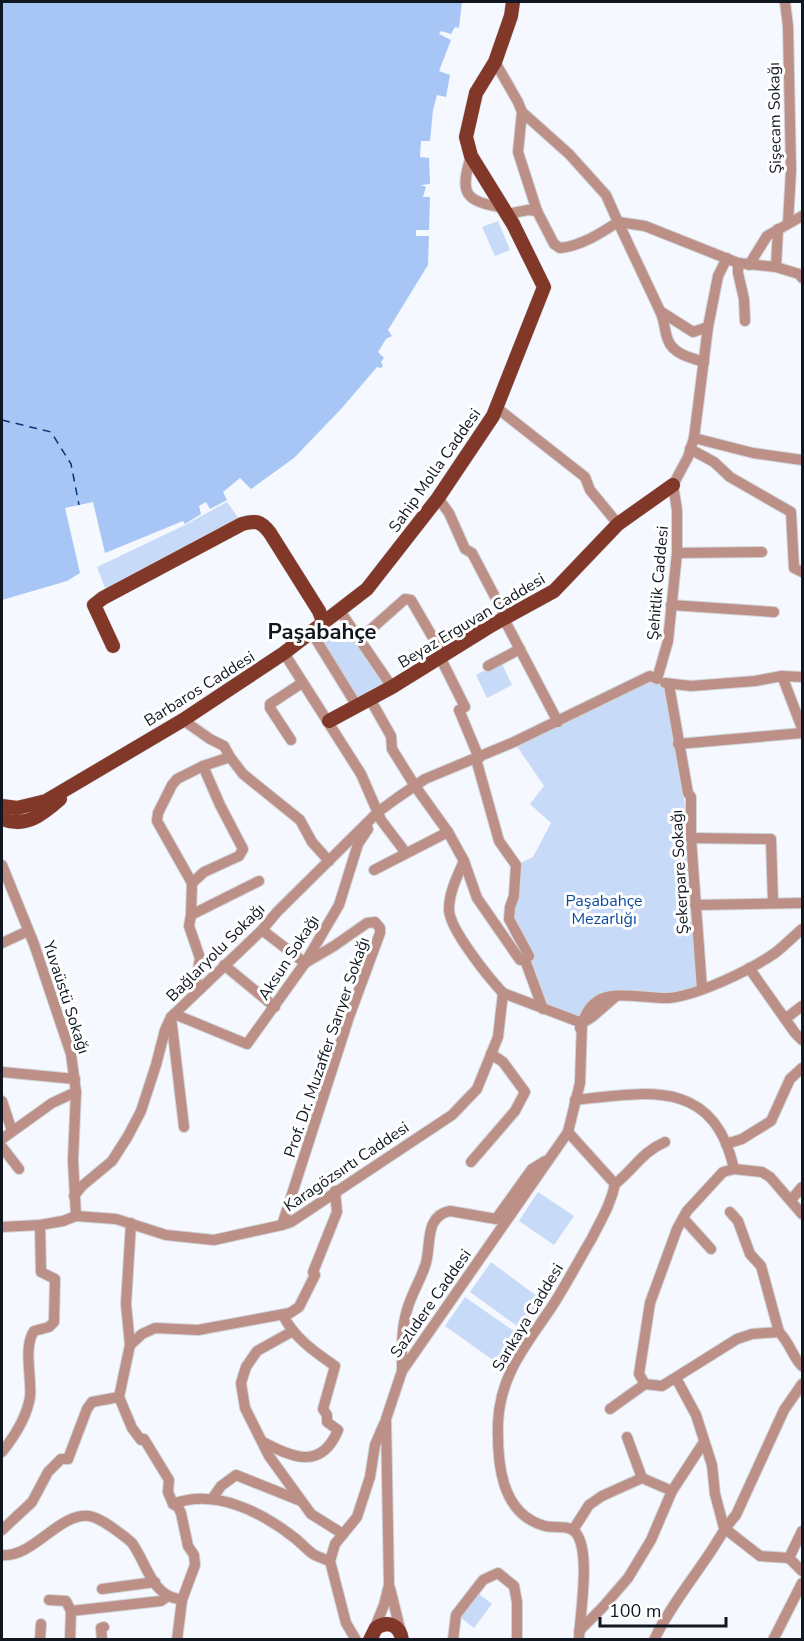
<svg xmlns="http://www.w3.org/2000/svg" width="804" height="1641" font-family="'Nunito Sans',sans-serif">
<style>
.green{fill:#c7daf7}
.water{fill:#a7c6f5}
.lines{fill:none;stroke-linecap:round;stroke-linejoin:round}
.ferry{stroke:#083779;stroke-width:1.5;stroke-dasharray:8 6;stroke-linecap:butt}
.minor-casing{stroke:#d1d4da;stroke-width:12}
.major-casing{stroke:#d1d4da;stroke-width:15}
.minor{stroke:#bc9086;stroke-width:10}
.major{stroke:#813828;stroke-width:14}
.labels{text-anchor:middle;stroke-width:6;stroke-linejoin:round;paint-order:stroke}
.street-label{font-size:16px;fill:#111720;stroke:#fff}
.park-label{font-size:16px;fill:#08499f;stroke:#fff}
.district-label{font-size:22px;font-weight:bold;fill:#111720;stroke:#fff}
</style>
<rect width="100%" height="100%" fill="#f5f8fe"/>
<!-- green -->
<g class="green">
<path d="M498 221 510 250 495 256 482 227Z"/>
<path d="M227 502 241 522 107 593 97 567 185 525Z"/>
<path d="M347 625 386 684 359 700 321 642Z"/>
<path d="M501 662 512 685 487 698 476 675Z"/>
<path d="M650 676 669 685 679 746 702 989 671 998 617 996 582 1023 543 1009 512 919 516 865 533 857 551 823 530 804 544 786 514 742Z"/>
<path d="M538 1192 574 1216 554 1245 519 1221Z"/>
<path d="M491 1262 542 1300 521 1329 470 1292Z"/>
<path d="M465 1297 518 1334 497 1363 445 1326Z"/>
<path d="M478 1593 492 1604 474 1628 460 1617Z"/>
</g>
<!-- water -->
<path class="water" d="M2 2H462L459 28 455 27 451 34 441 31 439 34 451 40 439 71 450 75 446 97 437 95 433 110 430 141H421L420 157 429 158 430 184 421 185 426 187 423 197H430L429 230H416V236H429L428 265 388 330 392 336 386 339 378 352 384 358 381 362 383 366 381 368 377 367 341 409 294 458 251 489 240 478 223 492 227 500 210 509 206 502 199 506 201 514 185 524 183 521 105 553 93 502 65 508 80 573 67 581 2 600Z"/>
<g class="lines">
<!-- ferry -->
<path class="ferry" d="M2 420 51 432 71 464 79 505"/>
<!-- minor casing -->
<g class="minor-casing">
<g id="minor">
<path d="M785 2 788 26 791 170 788 223"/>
<path d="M495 62 518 102 522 112 569 154 606 195 618 222 645 226 738 263 776 267 799 274 802 278"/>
<path d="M522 112 518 152 537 211"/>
<path d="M471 156C459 195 465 201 504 208"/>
<path d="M507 214 528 210 537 211 554 244 560 248C581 246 601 233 618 222L660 311 693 332 708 327"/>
<path d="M738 263V273L744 299 745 321"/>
<path d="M749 265 767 236 802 216"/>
<path d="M776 267 778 229"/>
<path d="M660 311C665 321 664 330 668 340 673 354 691 358 704 362"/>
<path d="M497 408 585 477 590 490 618 524"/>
<path d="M694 438 753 453 802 460"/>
<path d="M690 449 714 462 730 477 791 512 794 568 802 572"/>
<path d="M438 498 449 513 465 549 472 553 503 612 504 619 558 722"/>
<path d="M677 553 762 552"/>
<path d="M671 605 774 612"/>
<path d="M340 611 392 687"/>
<path d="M312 633 357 706"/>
<path d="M360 639 405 599 411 600 443 655"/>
<path d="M284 653 361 774 381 820 406 853"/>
<path d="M440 657 465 707 459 710 479 758"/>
<path d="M488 666 520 649"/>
<path d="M782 676 802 728"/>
<path d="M665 683 691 686 755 681 782 676 802 677"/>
<path d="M669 685 688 793 691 797V838L702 989"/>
<path d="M370 699 391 736 392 749 415 786 448 832 464 861 477 898 520 960H525"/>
<path d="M183 720 210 739 224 746 230 757 243 774 300 820 312 842 329 861"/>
<path d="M291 740 270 708V704L302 683"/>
<path d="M678 744 802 733"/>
<path d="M476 759 499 841 516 865 514 896 510 907 509 919 529 956 525 960 543 1009"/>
<path d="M691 838 771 839 773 902"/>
<path d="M464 861C457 877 449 892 449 910 450 930 489 978 503 993"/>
<path d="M2 865 34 944 71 1054 76 1092 73 1160 76 1216"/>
<path d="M374 870 448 832"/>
<path d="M192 883 204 872 239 856 243 849 220 805 203 766"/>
<path d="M695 905 802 903"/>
<path d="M191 915 259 881"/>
<path d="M262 930 305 963"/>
<path d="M2 943 28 931"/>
<path d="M224 965 275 1007"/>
<path d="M749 968 795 1033 802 1040"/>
<path d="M194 993 200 958 189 926 191 915 192 883 157 821 158 813 172 785 177 779 203 766 230 757"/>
<path d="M174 1014 247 1044 305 963 339 905 358 844 368 829"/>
<path d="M171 1017 184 1127"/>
<path d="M785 1019 802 1006"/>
<path d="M582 1023 592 1017 614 998"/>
<path d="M580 1028C585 1016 588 1006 601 999 617 991 650 999 669 998 699 995 750 970 775 953 784 946 793 937 802 929"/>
<path d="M2 1072 75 1079"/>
<path d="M575 1100C649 1092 714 1078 734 1169"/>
<path d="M2 1101 12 1131"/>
<path d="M568 1132 615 1184C611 1204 601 1220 592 1238 579 1260 567 1283 553 1305 527 1344 500 1374 498 1423 497 1461 500 1514 545 1526 556 1529 571 1523 578 1536 590 1558 580 1613 579 1640"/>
<path d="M2 1139 52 1103 76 1092"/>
<path d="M726 1144 742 1139 771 1121 790 1079 802 1068"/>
<path d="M2 1147 19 1169"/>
<path d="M471 1162 515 1111 525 1092 503 1062 491 1054"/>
<path d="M615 1184C634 1169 642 1152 665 1142"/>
<path d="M74 1196 82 1186 112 1161 128 1136 141 1111 156 1065 165 1030 171 1017 262 930 277 912 378 812 397 798 425 779 514 742 650 676 657 679 668 641 677 553V510L673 485 688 457 694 438 708 327 718 276 727 258"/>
<path d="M791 1200 802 1187"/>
<path d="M730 1212 738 1221 750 1254 761 1266 779 1332"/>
<path d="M802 1214 770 1177 762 1172 734 1169 723 1172 687 1211 677 1229 650 1303 639 1374 645 1384 662 1386 737 1339 752 1334 779 1332C790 1343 793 1358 802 1366"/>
<path d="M683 1218 711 1249"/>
<path d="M282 1225 349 1017 380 933V928L375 922 367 923 334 946 305 963"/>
<path d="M2 1227 40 1225 63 1221 76 1216 116 1219 166 1235 214 1240 282 1225 291 1222 452 1115 477 1089 498 1037 503 993 582 1023"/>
<path d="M293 1331 257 1351 246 1367 241 1383 245 1408 269 1456 311 1514 343 1534"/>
<path d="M130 1345 126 1304 131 1223"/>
<path d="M402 1371C402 1351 401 1329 407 1310 411 1295 420 1281 425 1266 432 1248 423 1216 450 1211L496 1219 532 1169 545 1161"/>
<path d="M676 1378 696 1415 712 1465 715 1494 724 1528 760 1556 789 1558 802 1571"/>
<path d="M610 1409 645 1384"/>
<path d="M627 1437 642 1478"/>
<path d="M263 1442C294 1459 322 1469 338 1430L327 1422V1415L323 1409 335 1366C315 1352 294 1338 283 1315"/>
<path d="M2 1452C14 1437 27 1416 30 1397 32 1378 23 1347 34 1331L49 1327 54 1322 55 1279 41 1272 40 1225"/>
<path d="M212 1499 221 1486 236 1475 301 1501"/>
<path d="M173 1504C215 1488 262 1512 296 1539 301 1543 307 1550 313 1554 318 1557 324 1559 330 1561"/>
<path d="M2 1530 32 1502 48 1472 61 1459H68L87 1409 92 1402 119 1397"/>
<path d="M573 1530 589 1505 602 1496 642 1478 672 1491"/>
<path d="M2 1555C33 1558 58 1513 89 1516 96 1517 104 1522 110 1526 117 1531 126 1537 132 1543 144 1559 150 1587 169 1596 173 1598 178 1599 182 1600"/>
<path d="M789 1558 802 1531"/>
<path d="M390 1588 401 1633"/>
<path d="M102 1589 155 1582"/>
<path d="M49 1600 66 1601 71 1611 70 1640"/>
<path d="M71 1611 161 1601 168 1596"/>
<path d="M579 1631 602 1608 628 1578 651 1540 672 1491 704 1442"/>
<path d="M373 1632 384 1605 389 1585 386 1419 402 1371 568 1132 580 1083 582 1023"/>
<path d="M40 1640 41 1624"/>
<path d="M102 1640 101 1628 104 1627"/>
<path d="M177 1640 182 1600 195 1565 194 1555 188 1546 181 1513 178 1507 173 1504 168 1492 169 1480 144 1439 141 1440 132 1428 119 1397 130 1345 142 1334 155 1328 198 1330 290 1313 299 1307 315 1275 313 1272 337 1212 335 1191"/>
<path d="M356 1640 346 1623 330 1561 335 1544 357 1517 370 1477 375 1445 384 1424"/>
<path d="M453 1640 456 1615 483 1580 498 1573 514 1586 517 1602V1640"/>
<path d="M654 1640C668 1610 689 1584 707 1557 717 1543 724 1528 736 1515L784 1410 802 1384"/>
<path d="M773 1640 802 1583"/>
</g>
</g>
<!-- major casing -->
<g class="major-casing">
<g id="major">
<path d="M113 646 94 605 103 598 242 524C256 520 261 521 270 533L319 611 324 624"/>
<path d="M329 721 392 687 492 625 554 591 618 524 673 485"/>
<path d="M2 806 17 808 46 801 183 720 284 653 367 589 438 498 493 416 544 287 513 224 471 156 466 137 476 93 495 62 511 16 513 2"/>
<path d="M2 819C26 828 42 815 60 799"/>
<path d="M370 1640 376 1628C388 1620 400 1625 402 1640"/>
</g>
</g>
<!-- minor -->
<use href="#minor" class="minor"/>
<!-- major -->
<use href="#major" class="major"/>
</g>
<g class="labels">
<!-- street labels -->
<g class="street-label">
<text transform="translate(774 118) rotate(-91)" y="6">Şişecam Sokağı</text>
<text transform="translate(434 470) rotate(-55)" y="6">Sahip Molla Caddesi</text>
<text transform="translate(657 583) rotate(-85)" y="6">Şehitlik Caddesi</text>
<text transform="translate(471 620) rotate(-31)" y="6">Beyaz Erguvan Caddesi</text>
<text transform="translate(199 688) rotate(-32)" y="6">Barbaros Caddesi</text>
<text transform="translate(679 872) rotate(-93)" y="6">Şekerpare Sokağı</text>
<text transform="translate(215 952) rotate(-45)" y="6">Bağlaryolu Sokağı</text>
<text transform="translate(288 957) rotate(-57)" y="6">Aksun Sokağı</text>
<text transform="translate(67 997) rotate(72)" y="6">Yuvaüstü Sokağı</text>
<text transform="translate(326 1047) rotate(-71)" y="6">Prof. Dr. Muzaffer Sarıyer Sokağı</text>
<text transform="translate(346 1166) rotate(-34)" y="6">Karagözsırtı Caddesi</text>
<text transform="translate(430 1303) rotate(-55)" y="6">Sazlıdere Caddesi</text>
<text transform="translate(527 1317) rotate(-59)" y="6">Sarıkaya Caddesi</text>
</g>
<!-- park labels -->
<g class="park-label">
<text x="604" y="906">Paşabahçe<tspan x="604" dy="18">Mezarlığı</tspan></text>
</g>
<!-- district labels -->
<g class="district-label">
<text x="322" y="639">Paşabahçe</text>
</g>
</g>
<!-- border -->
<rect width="804" height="1641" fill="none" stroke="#111720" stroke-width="6"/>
<!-- scale -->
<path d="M600 1617v9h126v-9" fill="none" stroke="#111720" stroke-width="3"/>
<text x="609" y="1617" font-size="18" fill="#111720" stroke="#ffffff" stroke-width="4.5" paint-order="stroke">100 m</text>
</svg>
